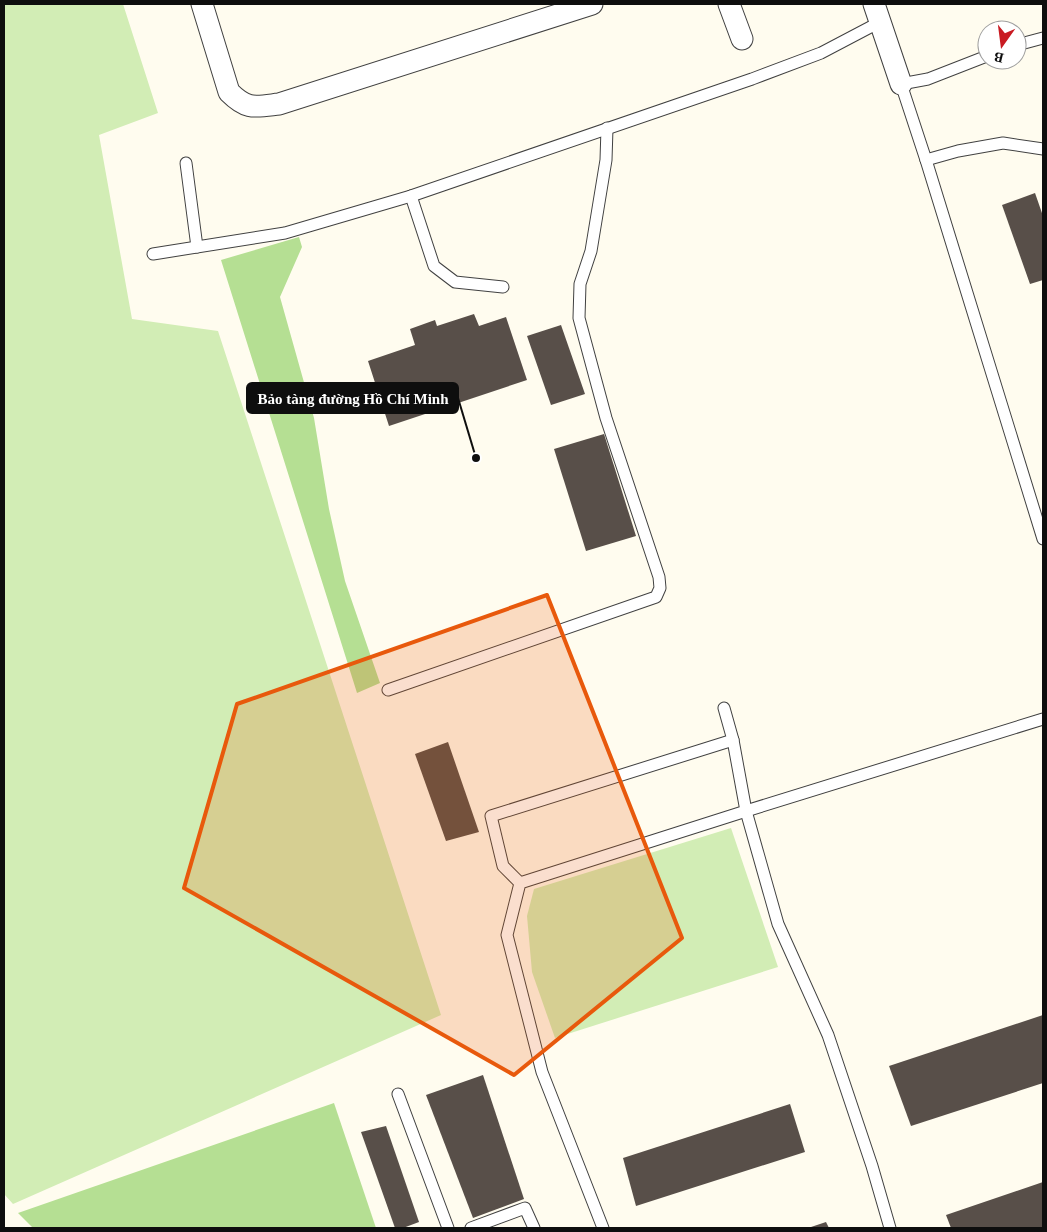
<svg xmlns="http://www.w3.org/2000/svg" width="1047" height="1232" font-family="Georgia,serif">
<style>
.green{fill:#d2edb5}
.forest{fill:#b5df93}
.building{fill:#584f49}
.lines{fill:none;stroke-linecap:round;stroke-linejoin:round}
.service-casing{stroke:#414141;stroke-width:13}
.minor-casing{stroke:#414141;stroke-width:23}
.service{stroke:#fff;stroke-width:11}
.minor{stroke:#fff;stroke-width:21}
.marked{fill:#e8590c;fill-opacity:0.2;stroke:#e8590c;stroke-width:4;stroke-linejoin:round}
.leader{fill:none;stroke:#0e0e0e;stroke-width:2}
.callout-dot{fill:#0e0e0e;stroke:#fff;stroke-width:2}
.callout{fill:#0e0e0e;stroke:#0e0e0e;stroke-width:2}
.callout-label{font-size:15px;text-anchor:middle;font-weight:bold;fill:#fff}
</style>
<rect width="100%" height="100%" fill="#fffcef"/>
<!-- green -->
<g class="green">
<path d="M4 4H123L158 113 99 135 132 319 218 331 441 1015 13 1204 4 1194Z"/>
<path d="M731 828 778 967 555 1038 532 972 527 916 534 889Z"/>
</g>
<!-- forest -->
<g class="forest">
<path d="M299 237 302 247 280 297 314 418 329 509 345 581 380 683 357 693 221 260Z"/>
<path d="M334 1103 376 1228H33L18 1213Z"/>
</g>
<!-- building -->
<g class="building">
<path d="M1035 193 1043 216V280L1030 284 1002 205Z"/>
<path d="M474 314 479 326 506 317 527 380 389 426 368 361 415 345 410 329 435 320 437 326Z"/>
<path d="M561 325 585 394 551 405 527 336Z"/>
<path d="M604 434 636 536 586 551 554 449Z"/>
<path d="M448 742 479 832 446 841 415 754Z"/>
<path d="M1043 1015V1083L911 1126 889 1066Z"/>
<path d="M483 1075 524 1199 473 1218 426 1095Z"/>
<path d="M790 1104 805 1152 636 1206 623 1158Z"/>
<path d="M386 1126 419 1222 403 1228H395L361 1132Z"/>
<path d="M1043 1182V1228H951L946 1215Z"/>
<path d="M826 1222 829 1228H808Z"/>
</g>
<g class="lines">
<!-- service casing -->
<g class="service-casing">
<g id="service">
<path d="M1017 45 1043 38"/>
<path d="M987 56 928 79 901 84 926 160 1043 539"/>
<path d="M926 160 958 151 1003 143 1043 149"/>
<path d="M186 163 197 247"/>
<path d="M411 196 434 266 455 282 503 287"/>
<path d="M153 254 285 233 411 196 752 79 821 53 880 22"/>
<path d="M388 690 656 597 660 588 659 577 606 418 579 318 580 284 591 251 606 160 607 128"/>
<path d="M520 883 503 866 491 816 733 740"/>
<path d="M398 1094 448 1228"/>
<path d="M471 1228 525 1208 534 1228"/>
<path d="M603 1228 542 1072 507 935 520 883 746 811 733 740 724 708"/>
<path d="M890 1228 872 1166 828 1035 778 924 746 811 1043 719"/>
</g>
</g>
<!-- minor casing -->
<g class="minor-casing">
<g id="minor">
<path d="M202 4 229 92C247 110 254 107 279 104L592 4"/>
<path d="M729 4 742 39"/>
<path d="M874 4 901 84"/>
</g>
</g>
<!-- service -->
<use href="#service" class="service"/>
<!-- minor -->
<use href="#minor" class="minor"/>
</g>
<!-- marked area -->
<path class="marked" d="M547 595 682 938 514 1075 184 888 237 704Z"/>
<!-- callouts -->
<path class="leader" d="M476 458L458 398"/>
<circle class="callout-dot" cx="476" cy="458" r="5"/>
<rect class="callout" x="247" y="383" width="211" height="30" rx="5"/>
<g class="callout-label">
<text x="353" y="404">Bảo tàng đường Hồ Chí Minh</text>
</g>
<!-- border -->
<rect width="1047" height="1232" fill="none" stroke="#0e0e0e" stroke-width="10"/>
<!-- north arrow -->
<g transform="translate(1002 45) rotate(194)"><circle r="24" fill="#ffffff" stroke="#9f9f9f"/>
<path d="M0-4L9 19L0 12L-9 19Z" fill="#c91b22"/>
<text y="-8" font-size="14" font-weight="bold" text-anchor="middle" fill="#0e0e0e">B</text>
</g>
</svg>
